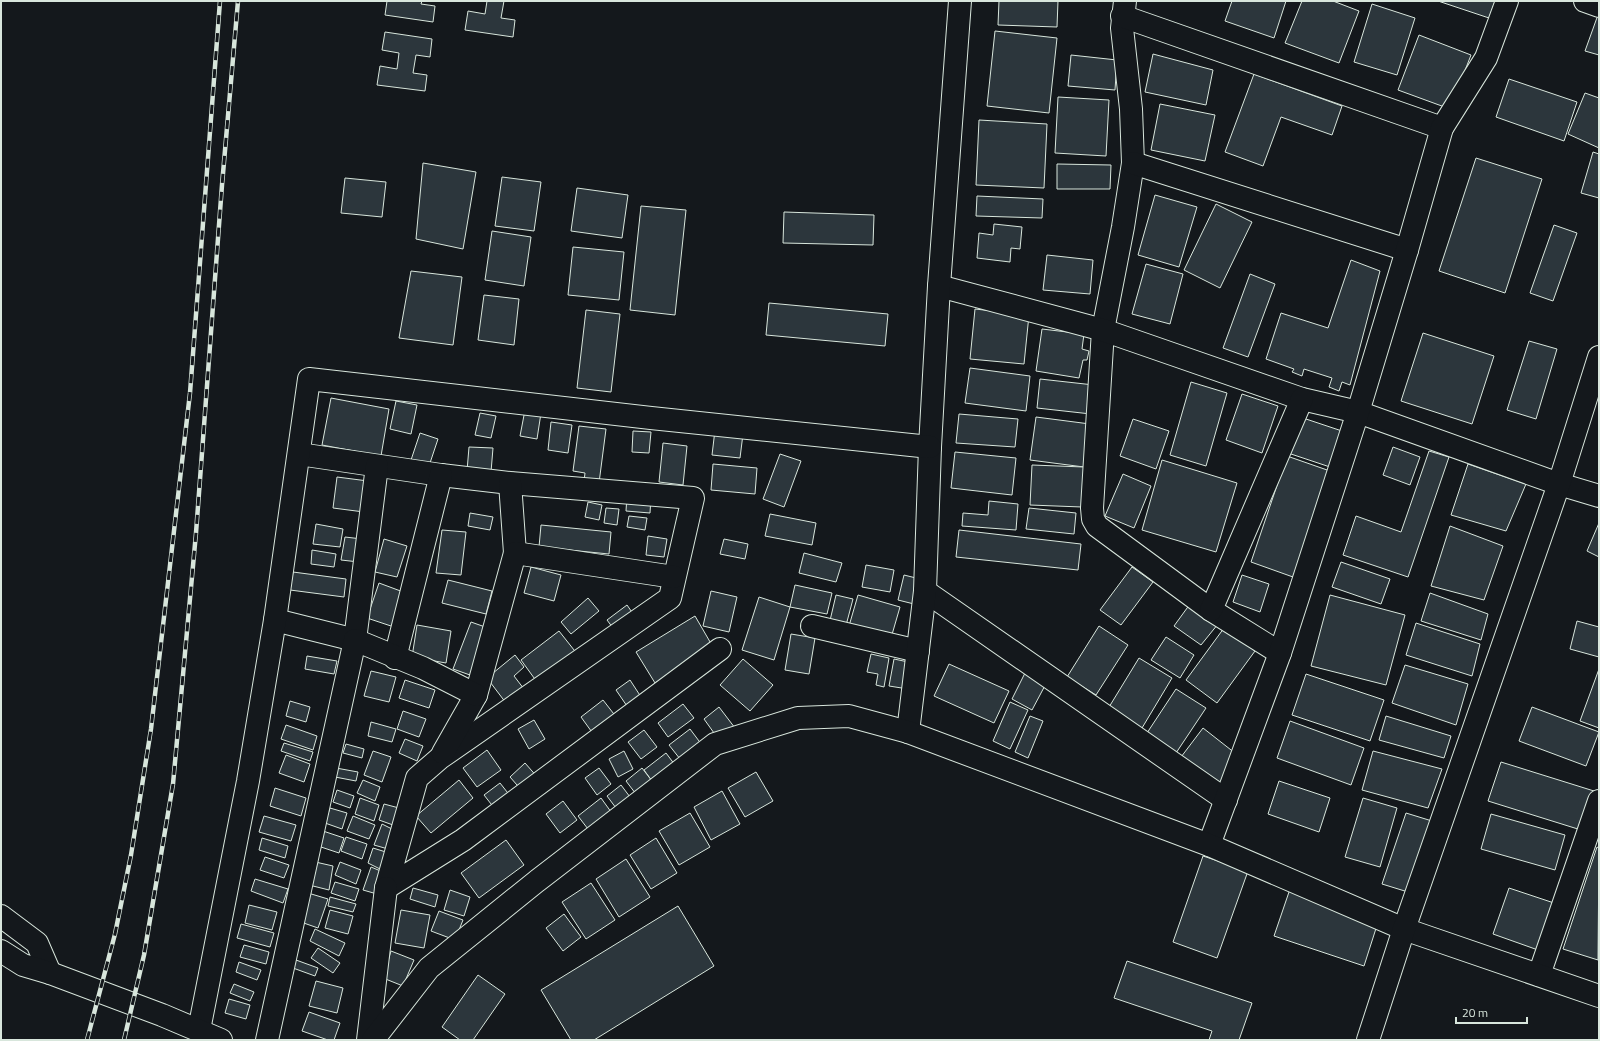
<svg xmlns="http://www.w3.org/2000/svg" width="1600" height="1041" font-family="'Titillium Web',sans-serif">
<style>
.building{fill:#2c363c;stroke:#d8e6dc}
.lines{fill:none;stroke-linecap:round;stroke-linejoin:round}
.minor-casing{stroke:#d8e6dc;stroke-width:24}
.highway-casing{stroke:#d8e6dc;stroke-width:24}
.minor{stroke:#14181c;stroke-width:22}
.highway{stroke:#14181c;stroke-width:22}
.rail-casing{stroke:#d8e6dc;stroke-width:4.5}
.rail{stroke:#14181c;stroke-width:3;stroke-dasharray:9;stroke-linecap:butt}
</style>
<rect width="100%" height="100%" fill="#14181c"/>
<!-- building -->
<g class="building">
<path d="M387 1H422L421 4 435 6 433 22 385 15Z"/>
<path d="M487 1H504L501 18 515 20 513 37 465 30 468 11 485 14Z"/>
<path d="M999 1H1058L1057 27 998 25Z"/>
<path d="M1232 1H1286L1274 38 1225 21Z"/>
<path d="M1302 1H1333L1359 11 1339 63 1285 43Z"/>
<path d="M1438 1H1495L1489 18Z"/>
<path d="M1372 4 1415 18 1397 75 1354 62Z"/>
<path d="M1599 12V55L1585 51Z"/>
<path d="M995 31 1057 38 1049 113 987 106Z"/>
<path d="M385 32 432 39 430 57 416 55 413 73 427 75 425 91 377 85 380 66 397 69 399 53 382 50Z"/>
<path d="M1419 35 1471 55 1450 109 1398 90Z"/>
<path d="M1153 54 1213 70 1206 105 1145 92Z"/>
<path d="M1071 55 1117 60 1115 90 1068 86Z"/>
<path d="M1254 74 1342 106 1332 135 1281 117 1263 166 1225 152Z"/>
<path d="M1509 79 1577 102 1564 141 1496 117Z"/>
<path d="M1585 93 1599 98V148L1568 134Z"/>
<path d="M1058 97 1109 100 1106 156 1055 153Z"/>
<path d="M1160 104 1215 115 1205 161 1151 150Z"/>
<path d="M979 120 1047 124 1044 188 976 185Z"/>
<path d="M1593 152 1599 154V198L1581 193Z"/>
<path d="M1476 158 1542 179 1505 293 1439 271Z"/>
<path d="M423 163 476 172 463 249 416 239Z"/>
<path d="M1057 164 1111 165 1110 189H1057Z"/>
<path d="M502 177 541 182 534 231 495 226Z"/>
<path d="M345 178 386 182 382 217 341 213Z"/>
<path d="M577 188 628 195 622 238 571 231Z"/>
<path d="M1155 195 1197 207 1179 267 1138 255Z"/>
<path d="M977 196 1043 199 1042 218 976 216Z"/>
<path d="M1216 204 1252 222 1220 288 1184 270Z"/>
<path d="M641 206 686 210 675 315 630 310Z"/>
<path d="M784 212 874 215 873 245 783 243Z"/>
<path d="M994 224 1022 227 1020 249 1011 248 1010 262 977 258 979 233 993 235Z"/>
<path d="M1554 225 1577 233 1553 301 1530 293Z"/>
<path d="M492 231 531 237 524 286 485 280Z"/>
<path d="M573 247 624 252 619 300 568 295Z"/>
<path d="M1047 255 1093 260 1090 294 1043 290Z"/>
<path d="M1351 260 1380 271 1350 385 1342 382 1339 391 1329 387 1332 378 1304 369 1302 376 1292 372 1294 369 1266 359 1281 313 1328 328Z"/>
<path d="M1146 264 1183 274 1170 324 1132 314Z"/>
<path d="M411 271 462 277 453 345 399 338Z"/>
<path d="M1250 274 1275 284 1248 357 1223 348Z"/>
<path d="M484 295 519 299 514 345 478 340Z"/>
<path d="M769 303 888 314 885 346 766 335Z"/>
<path d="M975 309 1029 315 1024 364 970 359Z"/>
<path d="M586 310 620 314 611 392 577 388Z"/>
<path d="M1042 329 1084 334 1082 349 1089 351 1087 360H1083L1079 378 1036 371Z"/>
<path d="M1423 333 1494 356 1472 424 1401 401Z"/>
<path d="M1529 341 1557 349 1536 419 1507 410Z"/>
<path d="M970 368 1030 376 1026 411 965 403Z"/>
<path d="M1040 379 1094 385 1091 414 1037 408Z"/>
<path d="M1191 382 1227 393 1206 466 1170 455Z"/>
<path d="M1242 394 1278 406 1262 453 1226 440Z"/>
<path d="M331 398 389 409 381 456 322 445Z"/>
<path d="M396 401 417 405 411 434 390 429Z"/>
<path d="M525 410 541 413 537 439 520 436Z"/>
<path d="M480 413 496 416 491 438 475 435Z"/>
<path d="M959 414 1018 419 1015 447 956 443Z"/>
<path d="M1036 417 1090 424 1084 467 1030 460Z"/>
<path d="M1300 417 1348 433 1336 469 1288 453Z"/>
<path d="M1133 419 1169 431 1156 469 1120 456Z"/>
<path d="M551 422 572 425 568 453 548 450Z"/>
<path d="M579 426 606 429 599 483 584 481 585 473 573 471Z"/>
<path d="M715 430 743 434 740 458 712 455Z"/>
<path d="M633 431 651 432 649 453 632 452Z"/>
<path d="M420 433 438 439 429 466 411 460Z"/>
<path d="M663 443 687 446 683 485 659 482Z"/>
<path d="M469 447 493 448 491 472 467 471Z"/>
<path d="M1393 447 1420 457 1410 485 1383 475Z"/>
<path d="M1429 451 1449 457 1408 577 1343 555 1356 516 1401 532Z"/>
<path d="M955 452 1016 458 1012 495 951 488Z"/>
<path d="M780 454 801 461 784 507 763 499Z"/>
<path d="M1287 456 1330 471 1293 577 1251 562Z"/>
<path d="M1162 460 1237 483 1216 552 1142 530Z"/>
<path d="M713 464 757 468 755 494 711 490Z"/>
<path d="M1468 464 1526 484 1506 531 1451 515Z"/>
<path d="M1032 465 1084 467 1082 507 1030 505Z"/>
<path d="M1123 474 1151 486 1134 528 1105 516Z"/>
<path d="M337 477 368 481 364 512 333 508Z"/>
<path d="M627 496 651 497 650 513 626 511Z"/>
<path d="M989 501 1018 504 1016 530 962 526 963 513 988 515Z"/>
<path d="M588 502 602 505 599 520 585 517Z"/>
<path d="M606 508 619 509 617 525 604 523Z"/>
<path d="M1029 508 1076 513 1074 534 1026 529Z"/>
<path d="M470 513 493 517 490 530 468 526Z"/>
<path d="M770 514 816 523 812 545 765 536Z"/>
<path d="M629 516 647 518 645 530 627 527Z"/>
<path d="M1599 523V557L1587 551Z"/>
<path d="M316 524 343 529 340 547 313 544Z"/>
<path d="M541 525 611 532 609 554 539 547Z"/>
<path d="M1450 526 1503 546 1484 600 1431 586Z"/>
<path d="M442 530 466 532 461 575 436 573Z"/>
<path d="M959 530 1081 544 1078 570 956 557Z"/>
<path d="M648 536 667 539 664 557 646 555Z"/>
<path d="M345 537 362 539 359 562 341 560Z"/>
<path d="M384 539 407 546 397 577 375 572Z"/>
<path d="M724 539 748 544 745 559 720 554Z"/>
<path d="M312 550 336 554 334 567 311 564Z"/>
<path d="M804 553 842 563 836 582 799 573Z"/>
<path d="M1341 562 1390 579 1381 604 1332 587Z"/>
<path d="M866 565 894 570 890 592 862 587Z"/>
<path d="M531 567 561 575 554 601 524 593Z"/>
<path d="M1132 567 1153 582 1121 625 1100 610Z"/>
<path d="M293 572 346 579 344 597 290 590Z"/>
<path d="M904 575 920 579 914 604 898 600Z"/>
<path d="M1242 575 1269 584 1260 612 1233 602Z"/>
<path d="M448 580 492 591 486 614 442 603Z"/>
<path d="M379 583 406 593 394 627 367 618Z"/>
<path d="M795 585 832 593 827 614 790 607Z"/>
<path d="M711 591 737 597 729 632 703 626Z"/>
<path d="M1430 593 1488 614 1481 640 1421 621Z"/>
<path d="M836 595 853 599 844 633 828 629Z"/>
<path d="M858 595 900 607 891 638 849 626Z"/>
<path d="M1330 595 1405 615 1386 685 1311 666Z"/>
<path d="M759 597 790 607 774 660 742 650Z"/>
<path d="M588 598 599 611 571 634 561 622Z"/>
<path d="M1190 604 1218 624 1201 645 1174 626Z"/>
<path d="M627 605 636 618 616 632 607 620Z"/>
<path d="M695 616 713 647 655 683 636 652Z"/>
<path d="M1577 621 1599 627V657L1570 649Z"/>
<path d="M471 622 488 628 470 675 453 669Z"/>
<path d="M1416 623 1480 644 1472 676 1406 655Z"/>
<path d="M417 625 451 631 446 663 412 657Z"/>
<path d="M1099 626 1128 645 1096 695 1067 677Z"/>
<path d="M1224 628 1255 651 1217 703 1186 680Z"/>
<path d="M559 631 578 655 537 682 521 660Z"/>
<path d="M791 634 815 638 809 674 785 670Z"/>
<path d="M1166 637 1194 655 1180 678 1151 660Z"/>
<path d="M871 654 889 658 884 687 876 685 878 674 867 672Z"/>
<path d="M515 655 524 667 514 676 524 689 506 703 487 678Z"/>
<path d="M307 656 337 661 334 674 305 669Z"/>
<path d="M1139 658 1172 678 1139 733 1106 712Z"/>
<path d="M743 659 773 685 750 711 720 685Z"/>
<path d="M894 659 913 663 908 689 889 686Z"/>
<path d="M949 664 1009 691 994 723 934 696Z"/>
<path d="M1405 665 1468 684 1456 725 1392 703Z"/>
<path d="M1028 667 1049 678 1032 710 1012 699Z"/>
<path d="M1599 669V728L1580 721Z"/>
<path d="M371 671 396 677 389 702 364 696Z"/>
<path d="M1306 674 1384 700 1370 741 1292 715Z"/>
<path d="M405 680 435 690 429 708 399 698Z"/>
<path d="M630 680 643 700 629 709 616 690Z"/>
<path d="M1176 689 1206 708 1174 756 1145 736Z"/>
<path d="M603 700 617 718 594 735 581 717Z"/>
<path d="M290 701 310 707 306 722 286 716Z"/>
<path d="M1010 702 1028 710 1010 749 993 741Z"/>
<path d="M683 704 694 718 668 737 658 723Z"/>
<path d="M719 707 735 728 719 740 704 719Z"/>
<path d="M1532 707 1599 732 1586 766 1519 741Z"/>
<path d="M403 711 426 719 419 737 397 729Z"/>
<path d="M1030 716 1043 721 1028 758 1015 752Z"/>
<path d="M1386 716 1451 736 1444 758 1379 740Z"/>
<path d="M534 720 545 739 529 749 518 729Z"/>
<path d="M1290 721 1364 748 1351 785 1277 758Z"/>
<path d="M371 722 396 729 392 742 368 736Z"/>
<path d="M286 725 317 736 313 750 281 739Z"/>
<path d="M1203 728 1240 757 1214 790 1178 761Z"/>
<path d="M690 729 705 749 684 764 669 745Z"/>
<path d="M644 730 657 747 641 759 628 742Z"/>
<path d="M405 739 423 746 417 761 399 753Z"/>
<path d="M284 743 313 752 310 761 281 751Z"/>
<path d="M346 744 364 749 362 758 343 753Z"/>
<path d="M487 750 501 770 477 787 463 768Z"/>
<path d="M373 751 391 757 382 782 364 775Z"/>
<path d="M624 751 633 769 618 777 609 759Z"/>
<path d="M1373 751 1442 769 1428 808 1362 790Z"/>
<path d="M666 753 678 769 655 785 644 770Z"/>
<path d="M286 755 310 764 304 782 279 773Z"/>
<path d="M1501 762 1594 791 1581 830 1488 801Z"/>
<path d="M525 763 539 779 524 793 510 777Z"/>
<path d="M336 768 358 772 356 781 335 777Z"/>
<path d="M599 768 611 784 597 795 585 778Z"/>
<path d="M642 768 655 785 639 798 626 781Z"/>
<path d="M756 772 773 801 745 817 728 788Z"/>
<path d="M363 780 380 787 375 801 357 793Z"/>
<path d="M459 780 473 798 431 833 416 816Z"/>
<path d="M1279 781 1330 798 1319 832 1268 814Z"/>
<path d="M500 783 511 797 495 809 484 795Z"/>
<path d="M621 785 633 801 619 812 607 796Z"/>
<path d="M275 788 306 798 301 816 270 806Z"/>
<path d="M337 790 354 796 350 808 333 802Z"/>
<path d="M722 791 740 824 711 840 694 807Z"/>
<path d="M360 798 379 805 374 821 355 814Z"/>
<path d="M601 798 614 816 591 833 578 816Z"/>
<path d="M1363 798 1397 808 1380 867 1345 857Z"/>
<path d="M563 801 577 820 560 833 546 814Z"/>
<path d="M384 804 399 808 393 825 379 820Z"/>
<path d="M330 808 347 813 342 829 325 823Z"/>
<path d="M690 813 710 847 679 865 659 831Z"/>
<path d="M1406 813 1432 821 1408 892 1382 884Z"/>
<path d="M1491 814 1565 835 1555 870 1481 849Z"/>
<path d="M264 816 296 825 291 841 259 832Z"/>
<path d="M353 816 375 825 369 839 347 831Z"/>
<path d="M382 824 394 830 388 849 374 845Z"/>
<path d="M323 831 344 838 339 853 318 846Z"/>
<path d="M346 837 367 844 362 859 341 851Z"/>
<path d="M262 838 288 846 285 858 259 850Z"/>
<path d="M656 838 677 873 651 889 630 855Z"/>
<path d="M506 840 524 865 479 898 461 873Z"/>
<path d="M1597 847 1599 848 1598 960 1563 949Z"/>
<path d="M373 848 389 853 384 871 368 863Z"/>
<path d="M1203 856 1248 871 1217 958 1173 942Z"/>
<path d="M265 857 289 865 284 878 260 870Z"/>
<path d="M626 859 650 897 619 917 596 879Z"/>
<path d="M311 861 333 866 329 890 305 884Z"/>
<path d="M340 862 361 870 356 884 335 875Z"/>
<path d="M371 867 383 872 377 894 363 890Z"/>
<path d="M255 879 288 889 283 903 251 891Z"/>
<path d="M335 882 359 889 355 901 331 893Z"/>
<path d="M591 883 615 920 586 939 562 902Z"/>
<path d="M413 888 438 895 435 907 410 899Z"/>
<path d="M1509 888 1554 903 1538 950 1493 934Z"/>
<path d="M1290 889 1379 919 1364 966 1274 936Z"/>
<path d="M450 890 470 897 464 916 444 910Z"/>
<path d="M308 893 328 899 318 928 298 921Z"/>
<path d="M330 897 356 904 353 912 328 906Z"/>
<path d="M249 905 277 912 272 930 245 923Z"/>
<path d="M678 906 714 966 594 1040H571L541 990Z"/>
<path d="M330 910 353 916 348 934 325 928Z"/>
<path d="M401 910 430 915 424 948 395 943Z"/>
<path d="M439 911 463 920 455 940 431 931Z"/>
<path d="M564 914 581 937 563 951 546 928Z"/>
<path d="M241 924 274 933 270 947 237 938Z"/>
<path d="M315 929 345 943 339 956 310 941Z"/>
<path d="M244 945 269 952 266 964 240 957Z"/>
<path d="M318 948 340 963 333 973 311 958Z"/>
<path d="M391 951 414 960 403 986 383 978Z"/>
<path d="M296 960 318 968 315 976 293 968Z"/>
<path d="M1127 961 1252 1003 1239 1040H1209L1212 1031 1114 998Z"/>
<path d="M239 962 261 970 257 980 236 972Z"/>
<path d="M478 975 505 994 473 1040H460L442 1027Z"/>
<path d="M316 981 343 988 337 1013 309 1006Z"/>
<path d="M234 984 254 992 250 1001 230 993Z"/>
<path d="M229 999 250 1005 246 1019 225 1013Z"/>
<path d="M309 1012 340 1023 334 1040H328L302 1031Z"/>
</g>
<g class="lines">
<!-- minor casing -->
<g class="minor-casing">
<g id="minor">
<path d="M1125 1 1122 28 1131 109 1133 163 1123 227 1103 330 1092 508 1093 519 1097 526 1211 610 1280 653"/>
<path d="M1585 1 1599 6"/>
<path d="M1122 16 1442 128"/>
<path d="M1133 163 1407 250"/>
<path d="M939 286 1103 330 1302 399 1358 412 1559 484 1599 496"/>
<path d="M299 454 441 475 510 483 693 498 670 598 440 758 417 778 386 888 463 840 720 649"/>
<path d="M510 483 515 553"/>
<path d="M925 591 1226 800"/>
<path d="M1211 610 1302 399"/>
<path d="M275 620 355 640 377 466"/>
<path d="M812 626 918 651"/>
<path d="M395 658 441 475"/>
<path d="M908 732 925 591 930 447 939 286 960 1"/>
<path d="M443 753 476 695 515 553 674 577"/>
<path d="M1209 845 1280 653 1358 412 1407 250 1442 128 1486 58 1507 1"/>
<path d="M1539 975 1599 801"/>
<path d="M199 1030 248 781 275 620 309 379 651 418 930 447"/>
<path d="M267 1040 355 640 423 668 476 695"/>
<path d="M368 1040 386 888"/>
<path d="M373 1040 429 968 537 881 715 744 798 718 849 716 908 732 1209 845 1404 929 1599 996"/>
<path d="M1368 1040 1404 929 1559 484 1599 357"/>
</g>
</g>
<!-- highway casing -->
<g class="highway-casing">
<g id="highway">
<path d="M1 916 37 943 50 973"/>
<path d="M1 951 23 965 50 973 162 1015 221 1040"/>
</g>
</g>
<!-- minor -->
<use href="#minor" class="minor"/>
<!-- highway -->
<use href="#highway" class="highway"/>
<!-- rail casing -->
<g class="rail-casing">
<g id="rail">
<path d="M87 1040 115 934 131 855 151 729 190 393 220 1"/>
<path d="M124 1040 144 955 173 784 196 533 222 185 238 1"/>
</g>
</g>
<!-- rail -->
<use href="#rail" class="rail"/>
</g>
<!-- border -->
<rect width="1600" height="1041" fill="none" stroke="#d8e6dc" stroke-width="4"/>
<!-- scale -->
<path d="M1456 1017v6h71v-6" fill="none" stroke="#d8e6dc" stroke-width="2"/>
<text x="1462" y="1017" font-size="12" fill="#d8e6dc" stroke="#14181c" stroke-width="3" paint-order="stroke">20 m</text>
</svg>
